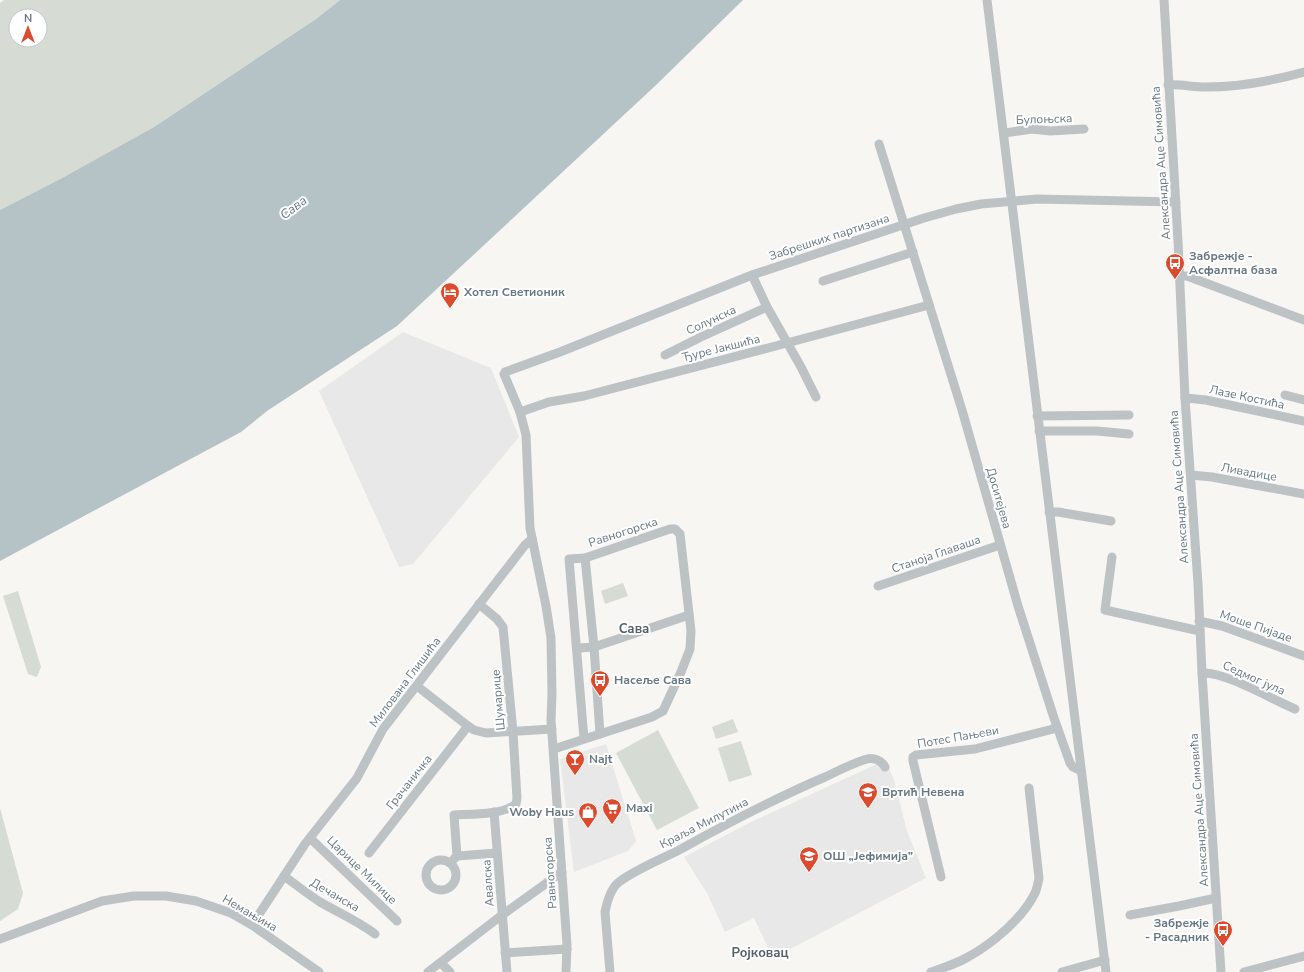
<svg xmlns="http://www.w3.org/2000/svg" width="1304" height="972" font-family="'Nunito Sans',sans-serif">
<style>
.built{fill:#e7e8e7}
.green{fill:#d6dbd3;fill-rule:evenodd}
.water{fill:#b5c2c6}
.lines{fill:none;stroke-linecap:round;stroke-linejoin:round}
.minor{stroke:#bdc2c5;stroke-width:9}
.labels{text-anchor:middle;stroke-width:4;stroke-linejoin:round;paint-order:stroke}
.street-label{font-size:12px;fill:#677883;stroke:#fff}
.poi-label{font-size:12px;font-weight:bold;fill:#677883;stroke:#fff;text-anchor:start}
.water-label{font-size:13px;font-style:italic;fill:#637a7f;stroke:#fff}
.neighbourhood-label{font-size:13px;font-weight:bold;fill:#546169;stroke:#fff}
</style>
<rect width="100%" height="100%" fill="#f7f6f3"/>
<!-- built -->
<g class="built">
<path d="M403 332 491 368 519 437 413 564 399 567 319 391Z"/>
<path d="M606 744 636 841 628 851 574 872 560 759Z"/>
<path d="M877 764 888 766 894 780 907 831 926 878 773 958 754 918 725 932 707 893 684 857 749 823Z"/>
</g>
<!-- green -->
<g class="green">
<path d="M4 0H340L316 19 154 127 62 178 0 210V3ZM16 16H40V40H16Z"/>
<path d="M623 583 628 596 605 604 601 591Z"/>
<path d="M18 591 41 667 37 677 28 674 3 596Z"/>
<path d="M733 719 738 732 716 739 712 727Z"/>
<path d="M658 730 699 808 657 830 616 753Z"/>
<path d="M741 741 752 775 729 782 718 748Z"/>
<path d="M0 808 23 893 18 909 0 921Z"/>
</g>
<!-- water -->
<path class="water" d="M340 0H743L655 86 397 326 267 411 241 432 0 561V210L62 178 154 127 316 19Z"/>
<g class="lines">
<!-- minor -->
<g class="minor">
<path d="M987 0 1106 972"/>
<path d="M1164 0 1178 241 1185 398 1198 584 1202 673 1221 972"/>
<path d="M1168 85C1180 84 1193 87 1205 87 1238 87 1272 81 1304 72"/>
<path d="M1005 133 1032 129 1050 131 1084 129"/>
<path d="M879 144 962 410 1018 606 1054 718 1070 763 1073 767 1081 771"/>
<path d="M752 275 767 307 801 367 816 397"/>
<path d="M1180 276H1187L1304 320"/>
<path d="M823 281 913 252"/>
<path d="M665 355 701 337 767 307"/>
<path d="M1285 395 1304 400"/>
<path d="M1185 398 1206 400 1304 421"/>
<path d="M520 412 549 402 584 396 787 343 929 305"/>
<path d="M1037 416 1129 415"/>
<path d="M1039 431H1097L1129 434"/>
<path d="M1191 475 1212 477 1304 494"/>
<path d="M1049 512H1058L1111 521"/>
<path d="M1112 557 1105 610 1200 631"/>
<path d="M585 558 594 647 600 734"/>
<path d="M878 586 1000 545"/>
<path d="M1199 621 1222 626 1304 656"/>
<path d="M578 648 594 647 689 615"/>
<path d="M1202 673C1224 671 1273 700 1295 709"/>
<path d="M417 686 468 726"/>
<path d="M554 749 652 717 663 711 681 672 690 649 691 631 680 534 675 529H670L585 558 569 559 584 739"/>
<path d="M494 812 507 972"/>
<path d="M310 838 397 921"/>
<path d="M369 853 468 726 474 730 486 733 552 729"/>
<path d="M457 856 454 815C471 814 503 815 516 804L517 798 513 732 503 627 497 619 479 604"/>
<path d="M454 859 457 856 497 853"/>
<circle cx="441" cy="875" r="15"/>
<path d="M284 876C296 885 308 894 320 902 339 913 358 921 375 934"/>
<path d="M941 877 913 761V757L916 755 975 749 1057 728"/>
<path d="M1130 915 1179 906 1216 898"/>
<path d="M252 925 305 844 357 778 383 729 525 545 532 539"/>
<path d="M0 939 102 901 134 896H166L196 901 231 913 252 925 319 972"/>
<path d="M505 953 567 949"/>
<path d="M441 963 450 972"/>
<path d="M428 972 502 915 562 872"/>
<path d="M566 972 567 945 551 720 552 694 551 638 546 606 530 528 526 435 520 412 504 374 505 372 560 352 752 275 924 218 956 209 981 204 1037 199 1176 202"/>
<path d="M610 972 605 912C607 902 611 888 619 882 638 868 660 860 681 849 728 823 776 798 825 777 838 771 855 762 867 759 874 757 882 761 885 767"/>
<path d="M931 972C943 968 956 964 968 957 992 944 1023 918 1035 893 1037 889 1038 883 1039 878L1029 788"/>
<path d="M1062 972 1105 960"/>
<path d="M1244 972 1304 956"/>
</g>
</g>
<!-- icons -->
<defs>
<g id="bus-pin" transform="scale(1)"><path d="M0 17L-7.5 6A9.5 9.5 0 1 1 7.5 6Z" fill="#dc4b2e" stroke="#fff"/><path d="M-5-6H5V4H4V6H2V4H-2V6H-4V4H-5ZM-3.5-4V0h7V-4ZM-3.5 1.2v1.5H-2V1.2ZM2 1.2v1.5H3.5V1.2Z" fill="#fff"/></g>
<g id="hotel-pin" transform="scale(1)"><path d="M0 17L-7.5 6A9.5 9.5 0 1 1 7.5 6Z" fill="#dc4b2e" stroke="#fff"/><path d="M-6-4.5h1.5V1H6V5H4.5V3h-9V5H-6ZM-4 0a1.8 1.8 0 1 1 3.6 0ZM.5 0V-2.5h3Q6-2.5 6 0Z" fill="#fff"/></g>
<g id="bar-pin" transform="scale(1)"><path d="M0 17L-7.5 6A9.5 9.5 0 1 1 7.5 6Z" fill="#dc4b2e" stroke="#fff"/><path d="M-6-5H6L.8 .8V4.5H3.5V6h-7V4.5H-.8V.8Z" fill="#fff"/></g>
<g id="school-pin" transform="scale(1)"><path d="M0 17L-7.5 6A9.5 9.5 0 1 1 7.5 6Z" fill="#dc4b2e" stroke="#fff"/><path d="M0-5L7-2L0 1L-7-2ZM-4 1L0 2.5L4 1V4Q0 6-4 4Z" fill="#fff"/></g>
<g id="supermarket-pin" transform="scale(1)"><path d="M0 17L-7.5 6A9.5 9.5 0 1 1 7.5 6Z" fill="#dc4b2e" stroke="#fff"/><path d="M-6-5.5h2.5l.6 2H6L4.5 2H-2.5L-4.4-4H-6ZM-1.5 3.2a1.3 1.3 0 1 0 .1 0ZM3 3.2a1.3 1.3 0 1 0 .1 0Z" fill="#fff"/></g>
<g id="shop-pin" transform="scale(1)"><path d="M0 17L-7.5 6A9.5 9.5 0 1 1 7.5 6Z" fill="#dc4b2e" stroke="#fff"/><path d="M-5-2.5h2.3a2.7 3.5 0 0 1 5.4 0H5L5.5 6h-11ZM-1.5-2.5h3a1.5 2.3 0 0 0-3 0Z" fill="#fff"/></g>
</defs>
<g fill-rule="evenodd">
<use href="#bus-pin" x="1175" y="263"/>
<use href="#hotel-pin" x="450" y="292"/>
<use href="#bus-pin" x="600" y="680"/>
<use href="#bar-pin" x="575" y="759"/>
<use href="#school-pin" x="868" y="792"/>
<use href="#supermarket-pin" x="612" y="808"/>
<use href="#shop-pin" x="588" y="812"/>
<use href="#school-pin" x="809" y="856"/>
<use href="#bus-pin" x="1223" y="930"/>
</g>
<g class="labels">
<!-- street labels -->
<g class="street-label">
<text transform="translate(1044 119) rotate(-2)" y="4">Булоњска</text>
<text transform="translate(1161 163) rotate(-94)" y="4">Александра Аце Симовића</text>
<text transform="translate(829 237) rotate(-18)" y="4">Забрешких партизана</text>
<text transform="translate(711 320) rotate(-25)" y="4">Солунска</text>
<text transform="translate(721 348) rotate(-14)" y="4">Ђуре Јакшића</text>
<text transform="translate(1247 397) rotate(12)" y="4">Лазе Костића</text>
<text transform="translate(1249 472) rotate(10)" y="4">Ливадице</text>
<text transform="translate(1179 487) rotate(-94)" y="4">Александра Аце Симовића</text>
<text transform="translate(999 498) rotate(74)" y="4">Доситејева</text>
<text transform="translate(623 532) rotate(-18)" y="4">Равногорска</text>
<text transform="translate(936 554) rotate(-19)" y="4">Станоја Главаша</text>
<text transform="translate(1256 626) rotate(19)" y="4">Моше Пијаде</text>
<text transform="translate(1254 678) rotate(24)" y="4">Седмог јула</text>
<text transform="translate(405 682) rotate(-53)" y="4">Милована Глишића</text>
<text transform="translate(498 700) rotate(-95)" y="4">Шумарице</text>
<text transform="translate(958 737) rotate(-10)" y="4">Потес Пањеви</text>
<text transform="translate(409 782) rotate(-52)" y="4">Грачаничка</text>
<text transform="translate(1199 810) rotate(-94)" y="4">Александра Аце Симовића</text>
<text transform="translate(704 823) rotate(-27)" y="4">Краља Милутина</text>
<text transform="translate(362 870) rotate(44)" y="4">Царице Милице</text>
<text transform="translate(550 873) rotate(-94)" y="4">Равногорска</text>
<text transform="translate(488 883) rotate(-94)" y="4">Авалска</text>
<text transform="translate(335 895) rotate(30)" y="4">Дечанска</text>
<text transform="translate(250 913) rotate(30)" y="4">Немањина</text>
</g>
<!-- poi labels -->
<g class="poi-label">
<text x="1189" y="260">Забрежје -<tspan x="1189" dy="14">Асфалтна база</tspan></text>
<text x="464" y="296">Хотел Светионик</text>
<text x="614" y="684">Насеље Сава</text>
<text x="589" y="763">Najt</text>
<text x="882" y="796">Вртић Невена</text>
<text x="626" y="812">Maxi</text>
<text x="574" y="816" text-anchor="end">Woby Haus</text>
<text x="823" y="860">ОШ „Јефимија”</text>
<text x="1209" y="927" text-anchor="end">Забрежје<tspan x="1209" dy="14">- Расадник</tspan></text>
</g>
<!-- water labels -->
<g class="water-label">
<text transform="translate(293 207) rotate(-37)" y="5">Сава</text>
</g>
<!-- neighbourhood labels -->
<g class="neighbourhood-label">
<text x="634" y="633">Сава</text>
<text x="760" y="957">Ројковац</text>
</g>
</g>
<!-- north arrow -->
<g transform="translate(28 28)"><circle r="19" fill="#ffffff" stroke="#c2c9cd"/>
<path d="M0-3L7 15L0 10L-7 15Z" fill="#dc4b2e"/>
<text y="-6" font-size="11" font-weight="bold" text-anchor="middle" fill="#677883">N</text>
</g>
</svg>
